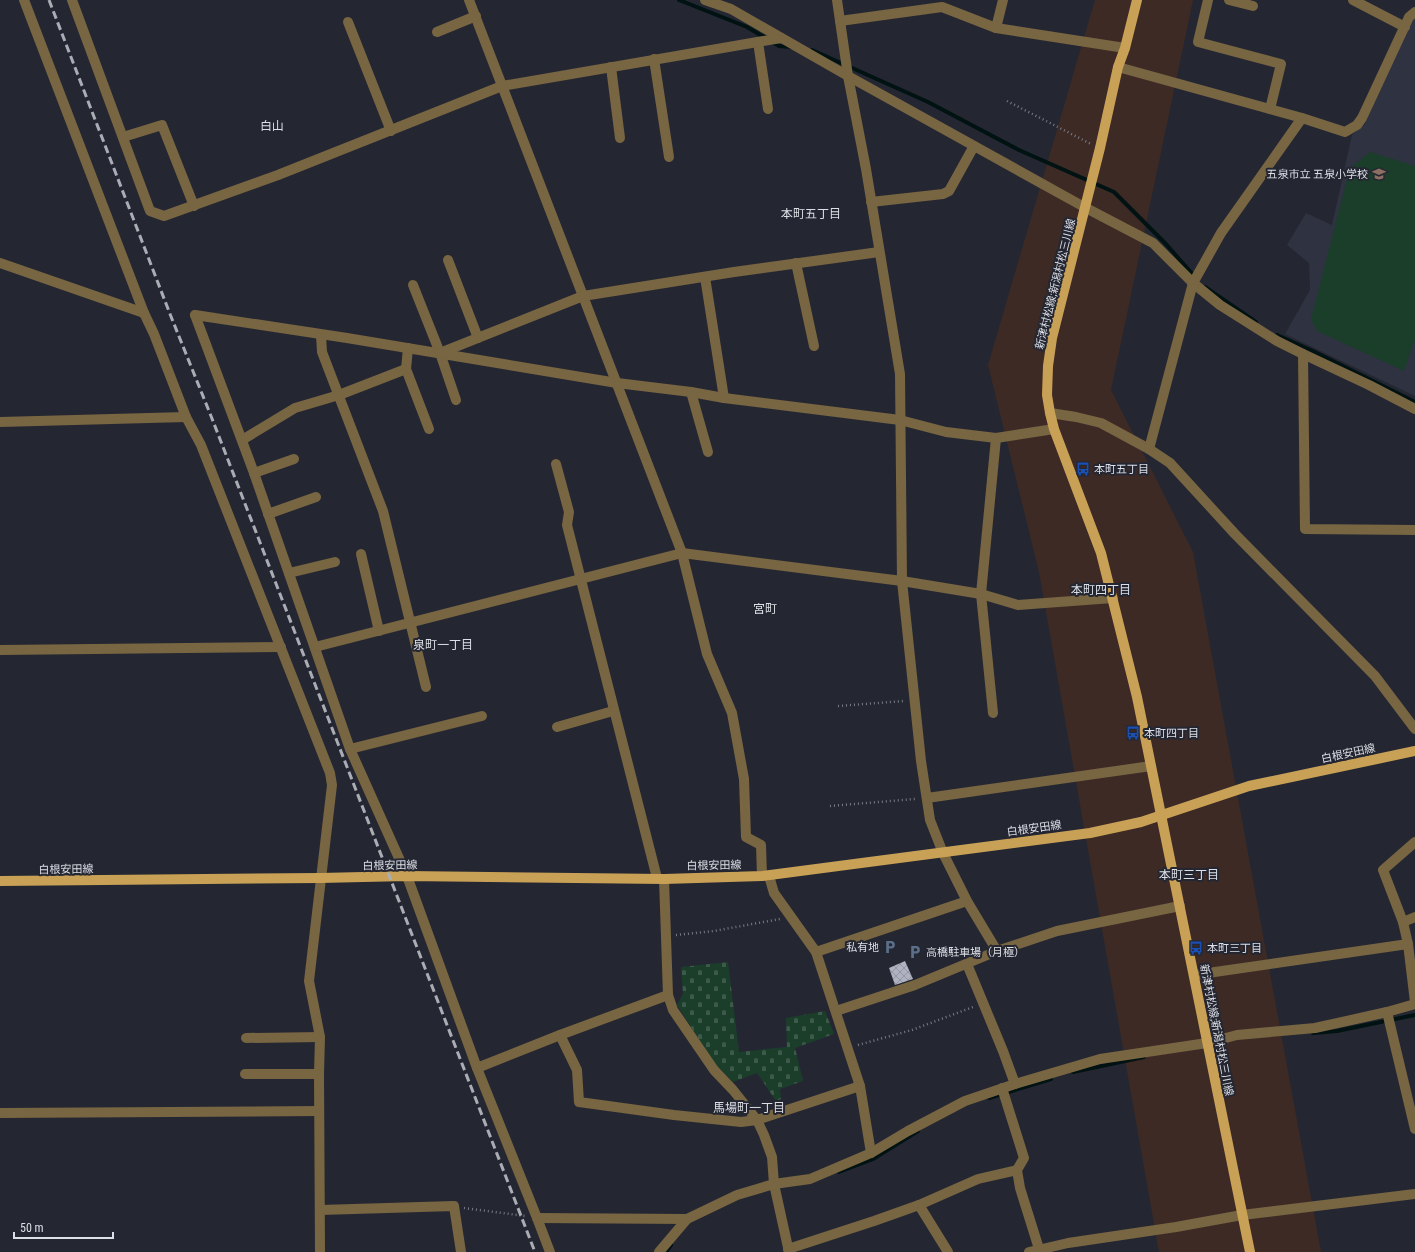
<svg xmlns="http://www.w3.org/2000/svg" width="1415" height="1252" font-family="'Roboto Condensed','Noto Sans JP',sans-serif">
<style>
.commercial{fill:#3d2a25}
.built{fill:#2e3241}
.cemetery{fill:url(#cemetery-stones)}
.garden{fill:#1b3e2b}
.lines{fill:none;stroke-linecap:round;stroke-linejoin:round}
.stream{stroke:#011213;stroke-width:4}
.building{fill:url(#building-cross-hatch)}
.path{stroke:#787b84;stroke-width:2.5;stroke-dasharray:1 3;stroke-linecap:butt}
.minor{stroke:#786542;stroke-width:10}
.major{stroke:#c9a156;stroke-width:10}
.rail{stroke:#abadb5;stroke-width:3;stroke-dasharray:8 4;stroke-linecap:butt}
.labels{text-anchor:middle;stroke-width:4;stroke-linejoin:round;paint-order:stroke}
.poi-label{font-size:11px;fill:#dddfe6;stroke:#242732;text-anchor:start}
.street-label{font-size:11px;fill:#dddfe6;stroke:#242732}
.neighbourhood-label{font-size:12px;fill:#dddfe6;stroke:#242732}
</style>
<defs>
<pattern id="cemetery-stones" width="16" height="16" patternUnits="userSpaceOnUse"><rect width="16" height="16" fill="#1b3e2b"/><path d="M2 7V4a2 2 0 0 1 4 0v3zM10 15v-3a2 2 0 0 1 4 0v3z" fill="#3c594a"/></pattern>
<pattern id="building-cross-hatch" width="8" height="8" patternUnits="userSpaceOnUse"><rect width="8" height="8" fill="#afb2c0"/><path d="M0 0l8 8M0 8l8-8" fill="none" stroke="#9496a1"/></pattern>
</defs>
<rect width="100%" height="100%" fill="#242732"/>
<!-- commercial -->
<path class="commercial" d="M1095 0H1193L1111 390 1193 552 1321 1252H1159L1039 572 988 365Z"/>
<!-- built -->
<path class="built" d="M1415 17V396L1285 334 1310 290 1309 263 1287 245 1306 213 1332 225 1352 135 1365 124 1411 20Z"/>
<!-- cemetery -->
<path class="cemetery" d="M728 962 739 1052 787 1047 786 1018 825 1011 834 1034 795 1048 803 1081 780 1089 781 1099 776 1101 757 1073 733 1082 714 1063 677 1005 683 994 681 967Z"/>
<!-- garden -->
<path class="garden" d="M1370 152 1415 166V339L1404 371 1317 331 1311 319 1350 168Z"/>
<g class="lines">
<!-- stream -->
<g class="stream">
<path d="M679 0 747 27 779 46 792 47"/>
<path d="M812 50 928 102 1019 150 1114 192 1165 243 1195 277"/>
<path d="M1205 287 1256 322"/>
<path d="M1277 335 1313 351 1415 402"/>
<path d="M1313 1033 1337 1031 1415 1015"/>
<path d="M1073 1072 1144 1057"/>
<path d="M989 1098 1051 1079"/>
<path d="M839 1172 873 1159 918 1131"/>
<path d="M666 1252 671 1245"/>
</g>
</g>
<!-- building -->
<path class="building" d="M905 961 913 979 895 985 889 968Z"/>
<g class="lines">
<!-- path -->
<g class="path">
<path d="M1007 101 1091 144"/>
<path d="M838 706 904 701"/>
<path d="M830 806 915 799"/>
<path d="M676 935 714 931 780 919"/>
<path d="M858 1045 912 1030 973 1007"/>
<path d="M464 1208 525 1216"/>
</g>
<!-- minor -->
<g class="minor">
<path d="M24 0 144 313 154 334 186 417 201 445 330 773 332 785 309 981 320 1037 319 1074 320 1252"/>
<path d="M72 0 150 211 164 216 278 175 502 86 781 38"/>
<path d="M469 0 682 553 707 654 732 713 744 779 746 837 761 845 762 876"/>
<path d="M705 0 731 9 848 76 1086 208 1153 243 1193 283 1220 305 1277 341 1303 354 1369 385 1415 409"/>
<path d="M837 0 848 76 866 169 900 374 902 581 921 761 930 820 943 853 967 901 997 951"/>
<path d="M1208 0 1198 42 1281 64 1270 109"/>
<path d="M1229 0 1253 6"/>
<path d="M1353 0 1405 27"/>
<path d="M840 21 942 7 996 28 1125 48"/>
<path d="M348 22 391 131"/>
<path d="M996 28 1003 0"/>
<path d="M437 32 476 16"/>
<path d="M758 42 768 109"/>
<path d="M654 59 669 157"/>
<path d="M611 67 620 138"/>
<path d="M1118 67 1302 118 1345 132 1357 125 1362 118 1409 17 1415 12"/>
<path d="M123 137 162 125 194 206"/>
<path d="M871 202 943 194 949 191 974 146"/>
<path d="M448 260 478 338"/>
<path d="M0 263 144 313"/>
<path d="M796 263 814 346"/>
<path d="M705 277 724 398"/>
<path d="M413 285 440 353 456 400"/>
<path d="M195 315 254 473 350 749 407 876 477 1068 537 1218 550 1252"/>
<path d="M195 315 347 338 617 383 691 392 724 398 900 420 946 432 996 438 1054 429"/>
<path d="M321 335 322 352 383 511 426 687"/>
<path d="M408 348 406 369 429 429"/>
<path d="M440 353 583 296 734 272 879 252"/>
<path d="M1303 354 1305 529 1415 530"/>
<path d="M691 392 708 452"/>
<path d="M1050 413 1076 417 1101 423 1149 449 1170 463 1235 534 1375 676 1415 729"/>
<path d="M0 422 186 417"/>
<path d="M242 440 295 408 339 395 406 369"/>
<path d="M1149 449 1193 283 1221 233 1302 118"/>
<path d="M556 464 569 512 567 525 657 878"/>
<path d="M254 473 294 459"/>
<path d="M268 514 316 497"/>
<path d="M361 554 379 631"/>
<path d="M289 573 335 562"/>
<path d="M315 647 682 553 902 581 981 594 1018 605 1113 598"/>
<path d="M0 650 281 647"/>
<path d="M993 713 981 594 996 438"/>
<path d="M557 727 613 711"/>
<path d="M350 749 482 716"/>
<path d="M927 798 1151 766"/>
<path d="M1415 842 1383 870 1403 922 1408 944 1415 1002"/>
<path d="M769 876 774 893 816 952 860 1086 871 1153"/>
<path d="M664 879 668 995 673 1010 714 1070 733 1090 757 1120 764 1135 772 1157 774 1184 789 1252"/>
<path d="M1403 922 1415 917"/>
<path d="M816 952 967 901"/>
<path d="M967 964 1003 1051 1015 1084"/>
<path d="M1194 975 1408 944"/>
<path d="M836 1011 915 985 997 951 1057 931 1180 906"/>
<path d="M1387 1012 1415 1129"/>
<path d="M560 1035 577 1070 579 1102 674 1115 741 1122 757 1120 860 1086"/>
<path d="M246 1038 320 1037"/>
<path d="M477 1068 560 1035 668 995"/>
<path d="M245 1074H319"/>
<path d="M1002 1088 1024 1158 1017 1170 1020 1188 1040 1252"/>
<path d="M0 1113 319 1111"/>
<path d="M919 1205 948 1252"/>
<path d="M320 1210 454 1206 461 1252"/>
<path d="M537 1218 687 1219 737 1195 774 1184 810 1179 871 1153 908 1131 965 1101 1015 1084 1100 1059 1207 1043 1237 1035 1315 1028 1387 1012 1415 1004"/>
<path d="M788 1249 874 1221 919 1205 978 1179 1017 1170"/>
<path d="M659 1252 687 1219"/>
<path d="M1029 1252 1068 1243 1176 1227 1242 1215 1415 1194"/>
</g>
<!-- major -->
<g class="major">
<path d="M1137 0 1125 48 1118 67 1100 148 1052 338 1048 366 1047 395 1050 413 1054 429 1101 553 1137 697 1250 1252"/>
<path d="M0 881 320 878 407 876 664 879 762 876 1090 833 1141 822 1249 786 1415 751"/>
</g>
<!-- rail -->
<path class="rail" d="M49 0 170 314 211 416 535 1252"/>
</g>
<!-- icons -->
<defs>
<g id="school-bare" transform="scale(1.08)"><path d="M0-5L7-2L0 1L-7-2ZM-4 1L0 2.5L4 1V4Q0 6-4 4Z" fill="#8d6e63" stroke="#242732" stroke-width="2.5" paint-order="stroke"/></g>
<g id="bus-bare" transform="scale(1.08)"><path d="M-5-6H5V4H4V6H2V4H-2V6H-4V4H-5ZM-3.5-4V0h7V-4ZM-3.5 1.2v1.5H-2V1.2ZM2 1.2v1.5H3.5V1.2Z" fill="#1a4fb4" stroke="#242732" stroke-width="2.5" paint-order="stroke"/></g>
<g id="parking-bare" transform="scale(1.08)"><path d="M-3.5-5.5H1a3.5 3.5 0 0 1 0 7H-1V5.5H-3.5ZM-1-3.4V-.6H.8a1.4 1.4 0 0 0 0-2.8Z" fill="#5c6f8a" stroke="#242732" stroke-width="2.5" paint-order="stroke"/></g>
</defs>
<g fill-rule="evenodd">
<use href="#school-bare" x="1379" y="174"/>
<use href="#bus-bare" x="1083" y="469"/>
<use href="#bus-bare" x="1133" y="733"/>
<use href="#parking-bare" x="890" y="947"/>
<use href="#bus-bare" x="1196" y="948"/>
<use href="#parking-bare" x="915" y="952"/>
</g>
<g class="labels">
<!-- poi labels -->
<g class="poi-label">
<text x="1368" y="178" text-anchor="end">五泉市立 五泉小学校</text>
<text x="1094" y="473">本町五丁目</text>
<text x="1144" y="737">本町四丁目</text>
<text x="879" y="951" text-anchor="end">私有地</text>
<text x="1207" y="952">本町三丁目</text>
<text x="926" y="956">高橋駐車場（月極）</text>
</g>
<!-- street labels -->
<g class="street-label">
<text transform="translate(1055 284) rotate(-76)" y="4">新津村松線;新潟村松三川線</text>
<text transform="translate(1348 753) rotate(-12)" y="4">白根安田線</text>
<text transform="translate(1034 828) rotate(-8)" y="4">白根安田線</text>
<text transform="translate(390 865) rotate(-1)" y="4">白根安田線</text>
<text transform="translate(714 865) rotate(-1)" y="4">白根安田線</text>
<text transform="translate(66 869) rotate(-1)" y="4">白根安田線</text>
<text transform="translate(1217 1030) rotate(79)" y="4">新津村松線;新潟村松三川線</text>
</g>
<!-- neighbourhood labels -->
<g class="neighbourhood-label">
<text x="272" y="130">白山</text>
<text x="811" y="218">本町五丁目</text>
<text x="1101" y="594">本町四丁目</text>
<text x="765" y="613">宮町</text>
<text x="443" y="649">泉町一丁目</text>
<text x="1189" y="879">本町三丁目</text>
<text x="749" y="1112">馬場町一丁目</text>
</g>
</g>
<!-- scale -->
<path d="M14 1232v6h99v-6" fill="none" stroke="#dddfe6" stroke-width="2"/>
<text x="20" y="1232" font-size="12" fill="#dddfe6" stroke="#242732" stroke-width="3" paint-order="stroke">50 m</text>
</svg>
